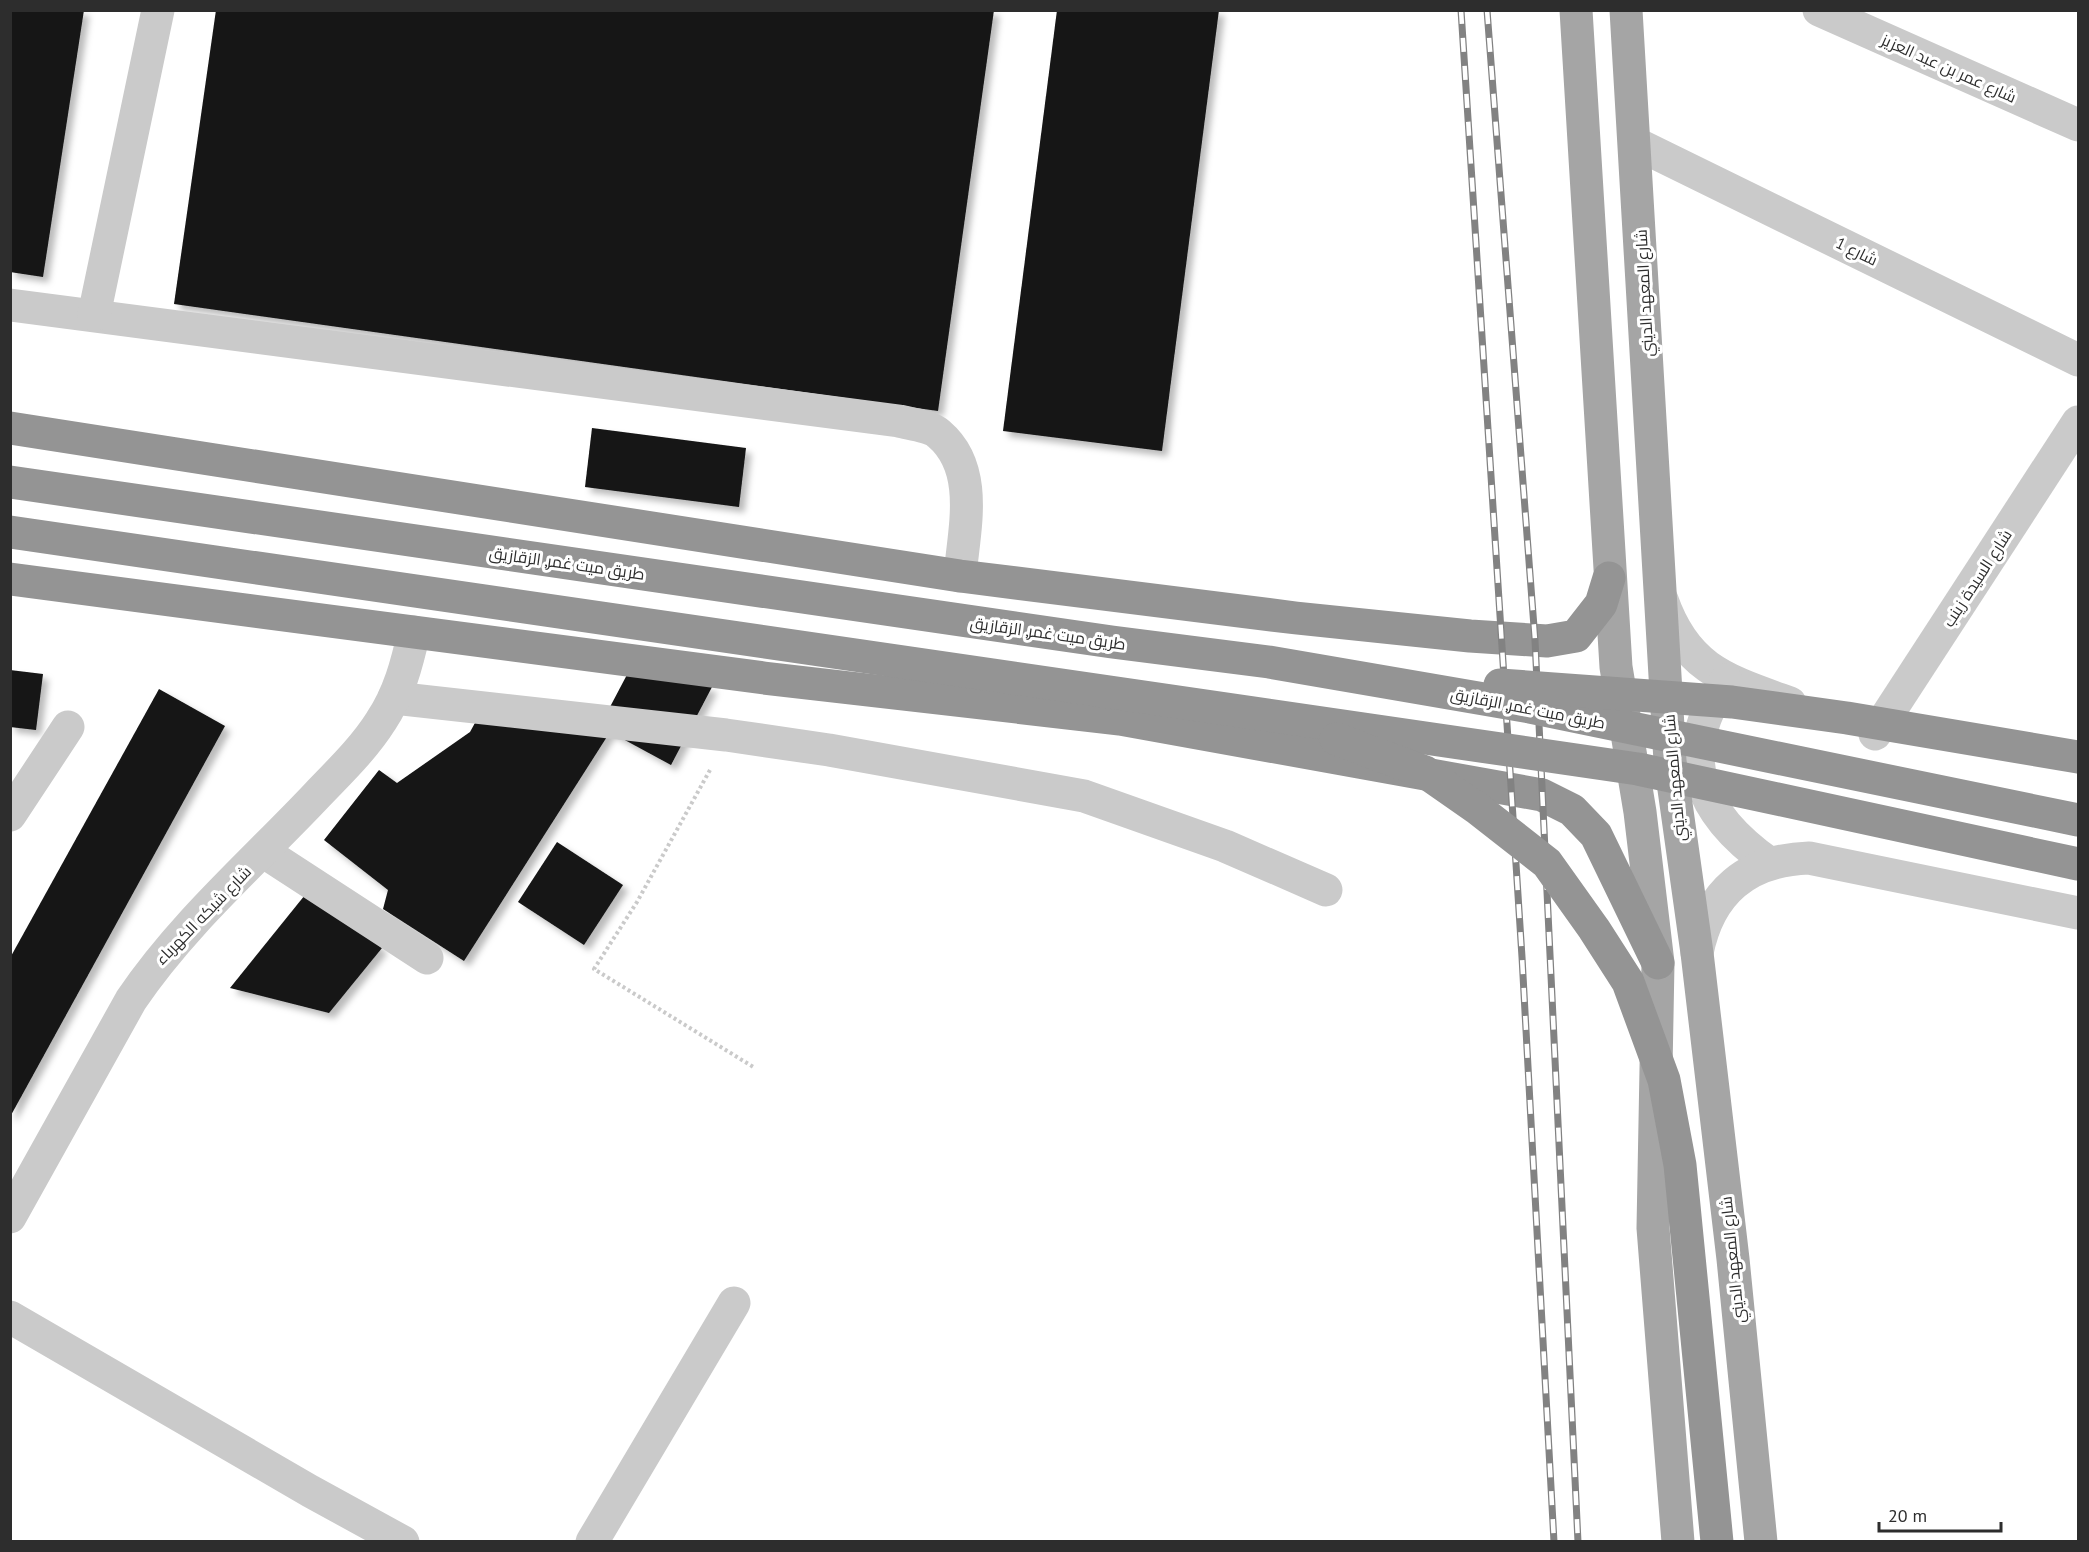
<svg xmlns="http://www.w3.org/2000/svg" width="2089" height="1552" font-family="'PT Sans',Cairo,sans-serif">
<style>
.building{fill:#141414;filter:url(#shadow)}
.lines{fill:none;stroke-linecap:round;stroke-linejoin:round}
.path{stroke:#cacaca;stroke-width:4;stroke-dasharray:3 3;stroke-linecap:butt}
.minor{stroke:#cacaca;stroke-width:33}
.major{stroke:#a5a5a5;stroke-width:33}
.highway{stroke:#949494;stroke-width:33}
.rail-casing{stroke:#828282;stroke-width:7}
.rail{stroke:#fff;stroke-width:4.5;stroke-dasharray:14;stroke-linecap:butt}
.highway-bridge{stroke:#949494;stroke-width:33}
.labels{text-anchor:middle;stroke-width:6;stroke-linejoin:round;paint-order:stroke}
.street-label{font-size:16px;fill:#2d2d2d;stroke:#fff}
</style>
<defs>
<filter id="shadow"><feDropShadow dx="5.5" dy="5.5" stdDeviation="3" flood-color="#0004"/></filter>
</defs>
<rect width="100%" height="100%" fill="#fff"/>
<!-- building -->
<g class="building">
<path d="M10 10H84L43 277 10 272Z"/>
<path d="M216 10H994L938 411 174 304Z"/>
<path d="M1057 10H1219L1162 451 1003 431Z"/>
<path d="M592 428 746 448 739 507 585 487Z"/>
<path d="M630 669 712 687 671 765 610 732 464 961 383 909 388 890 324 840 379 770 397 783 470 732 487 701 601 724Z"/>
<path d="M10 670 43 674 36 730 10 727Z"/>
<path d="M159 689 225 726 10 1117V958Z"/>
<path d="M557 842 623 885 584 945 518 902Z"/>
<path d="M309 890 382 948 329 1013 230 988Z"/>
</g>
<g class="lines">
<!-- path -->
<path class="path" d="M710 770 637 902 594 969 755 1068"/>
<!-- minor -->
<g class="minor">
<path d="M1819 10 2078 125"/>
<path d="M1635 143 2078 360"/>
<path d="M10 305 899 421C910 424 931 426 939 434 980 469 964 529 960 576"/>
<path d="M94 315 158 10"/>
<path d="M1662 600C1686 669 1726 680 1790 703"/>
<path d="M1726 680C1673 755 1700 814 1769 863"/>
<path d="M394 698 726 735 829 750 1084 796 1225 846 1326 890"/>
<path d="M1875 734 2078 422"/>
<path d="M10 815 68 727"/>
<path d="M264 852 427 958"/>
<path d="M1697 953C1709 892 1747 860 1809 858L2078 913"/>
<path d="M10 1217 131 1000C183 923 255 861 318 794 340 771 364 748 381 721 399 694 407 664 414 632"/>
<path d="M10 1317 310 1491 403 1542"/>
<path d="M592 1542 734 1303"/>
</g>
<!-- major -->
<g class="major">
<path d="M1576 10 1616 667 1640 812 1658 963 1653 1228 1678 1542"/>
<path d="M1626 10 1670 761 1697 953 1733 1259 1761 1542"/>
</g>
<!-- highway -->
<g class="highway">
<path d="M10 428 960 576 1296 618 1470 636 1547 641 1576 636 1601 604 1609 578"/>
<path d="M10 579 764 678 1120 719 1542 795 1572 810 1596 835 1658 963"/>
</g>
<!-- rail casing -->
<g class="rail-casing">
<g id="rail">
<path d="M1461 10 1522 957 1554 1542"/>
<path d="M1487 10 1535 640 1578 1542"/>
</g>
</g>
<!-- rail -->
<use href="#rail" class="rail"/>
<!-- highway-bridge -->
<g class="highway-bridge">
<path d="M10 482 1112 642 1269 662 1530 707 2078 820"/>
<path d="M10 532 1638 769 2078 864"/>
<path d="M1500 685 1732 702 1847 718 2078 757"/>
<path d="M1336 739 1425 772 1478 809 1547 863 1594 929 1628 982 1664 1080 1680 1165 1717 1542"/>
</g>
</g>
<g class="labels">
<!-- street labels -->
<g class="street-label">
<text transform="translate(1949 68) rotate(24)" y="6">شارع عمر بن عبد العزيز</text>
<text transform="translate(1857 251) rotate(26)" y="6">شارع 1</text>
<text transform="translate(1644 293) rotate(-93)" y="6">شارع المعهد الديني</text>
<text transform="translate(567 563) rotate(8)" y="6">طريق ميت غمر, الزقازيق</text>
<text transform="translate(1977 578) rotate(-57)" y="6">شارع السيدة زينب</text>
<text transform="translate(1048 633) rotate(8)" y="6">طريق ميت غمر, الزقازيق</text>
<text transform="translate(1528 708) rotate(11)" y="6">طريق ميت غمر, الزقازيق</text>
<text transform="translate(1674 778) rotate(-95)" y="6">شارع المعهد الديني</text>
<text transform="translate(203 915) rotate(-46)" y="6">شارع شبكه الكهرباء</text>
<text transform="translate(1732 1260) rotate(-96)" y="6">شارع المعهد الديني</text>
</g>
</g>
<!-- border -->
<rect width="2089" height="1552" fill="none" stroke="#2d2d2d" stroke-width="24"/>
<!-- scale -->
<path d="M1879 1522v9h122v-9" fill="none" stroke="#2d2d2d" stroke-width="3"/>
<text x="1888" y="1522" font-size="18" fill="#2d2d2d" stroke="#ffffff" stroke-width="4.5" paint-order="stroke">20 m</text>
</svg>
